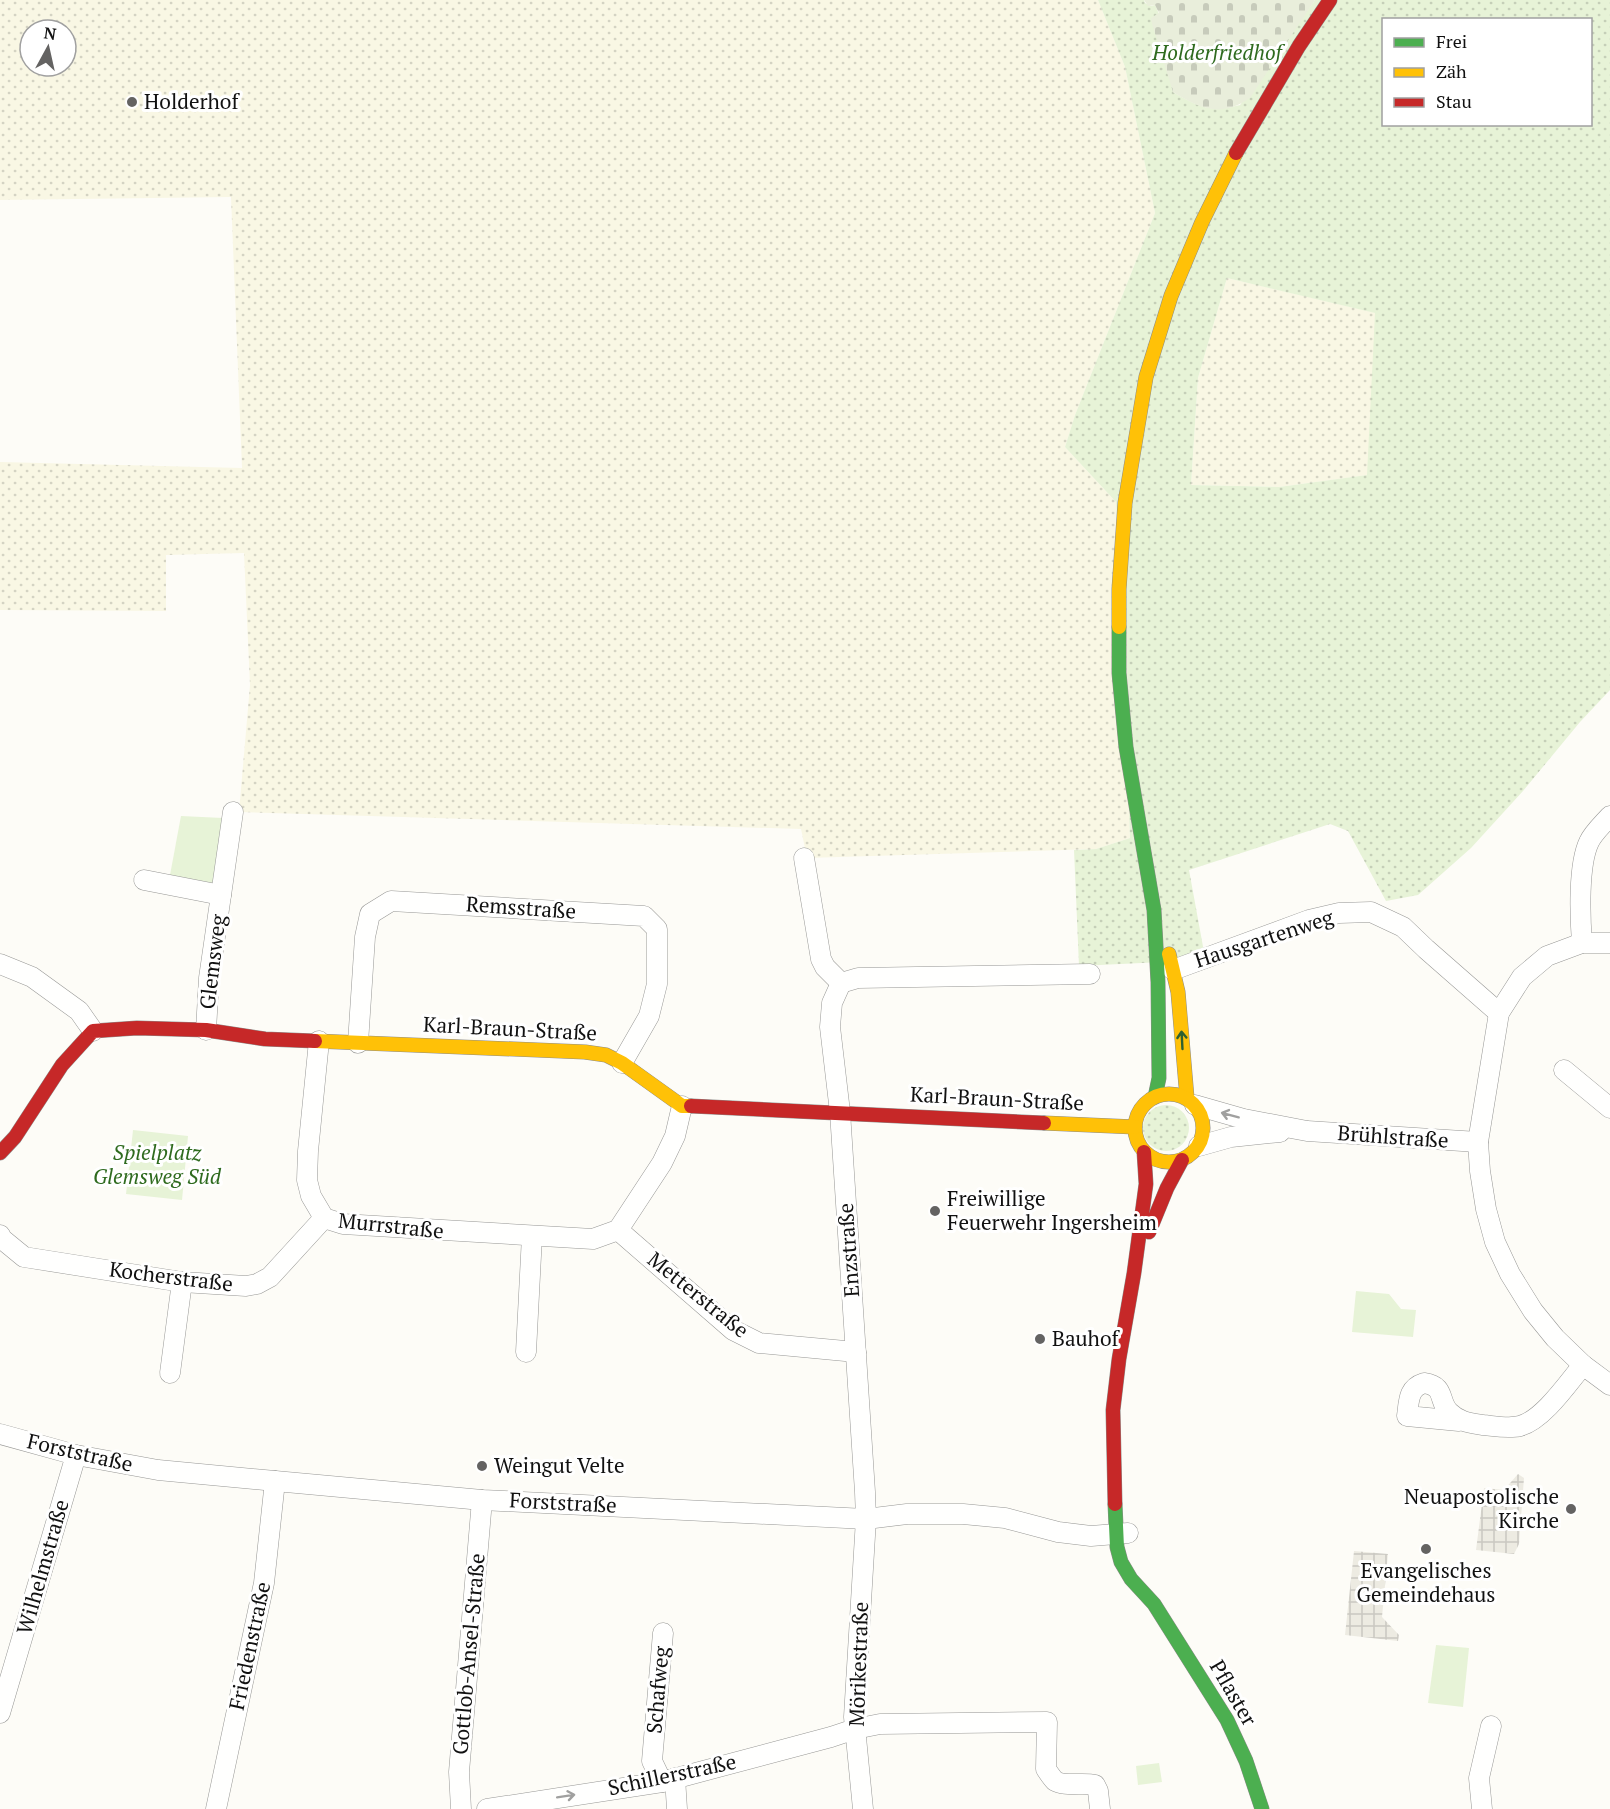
<svg xmlns="http://www.w3.org/2000/svg" width="1610" height="1809" font-family="'PT Serif',serif">
<style>
.farmland{fill:url(#farmland-dots);fill-rule:evenodd}
.grass{fill:url(#grass-dots);fill-rule:evenodd}
.cemetery{fill:url(#cemetery-stones)}
.park{fill:#e7f3d7}
.plaza{fill:url(#plaza-grid)}
.lines{fill:none;stroke-linecap:round;stroke-linejoin:round}
.street-casing{stroke:#979795;stroke-width:21}
.fast-casing{stroke:#8e8d8b;stroke-width:15}
.slow-casing{stroke:#8e8d8b;stroke-width:15}
.jam-casing{stroke:#8e8d8b;stroke-width:15}
.street{stroke:#fffffe;stroke-width:20}
.fast{stroke:#4caf50;stroke-width:14}
.slow{stroke:#ffc107;stroke-width:14}
.jam{stroke:#c62828;stroke-width:14}
.oneway{stroke:#2e6030}
.oneway2{stroke:#a0a09f}
.poi-dot{fill:#646362;stroke:#fff;stroke-width:2}
.labels{text-anchor:middle;stroke-width:6;stroke-linejoin:round;paint-order:stroke}
.park-label{font-size:21px;font-style:italic;fill:#2f6b1f;stroke:#fff}
.poi-label{font-size:21px;fill:#111;stroke:#fff;text-anchor:start}
.street-label{font-size:21px;fill:#111;stroke:#fff}
</style>
<defs>
<pattern id="farmland-dots" width="8" height="8" patternUnits="userSpaceOnUse" patternTransform="scale(1.5)"><rect width="8" height="8" fill="#f9f7e4"/><path d="M2 2h.1M6 6h.1" fill="none" stroke="#d4d3c3" stroke-width="1.8" stroke-linecap="round"/></pattern>
<pattern id="grass-dots" width="8" height="8" patternUnits="userSpaceOnUse" patternTransform="scale(1.5)"><rect width="8" height="8" fill="#e7f3d7"/><path d="M2 2h.1M6 6h.1" fill="none" stroke="#c5cfb8" stroke-width="1.8" stroke-linecap="round"/></pattern>
<pattern id="cemetery-stones" width="16" height="16" patternUnits="userSpaceOnUse" patternTransform="scale(1.5)"><rect width="16" height="16" fill="#e9eedb"/><path d="M2 7V4a2 2 0 0 1 4 0v3zM10 15v-3a2 2 0 0 1 4 0v3z" fill="#c7cbbb"/></pattern>
<pattern id="plaza-grid" width="8" height="8" patternUnits="userSpaceOnUse" patternTransform="scale(1.5)"><rect width="8" height="8" fill="#edebe2"/><path d="M0 4h8M4 0v8" fill="none" stroke="#cac8c1"/></pattern>
</defs>
<rect width="100%" height="100%" fill="#fdfcf7"/>
<!-- farmland -->
<g class="farmland">
<path d="M0 0H1098L1125 67 1155 213 1075 415 1065 447 1116 502 1130 838 1096 849 807 858 801 829 239 812 250 685 244 553 166 555V611L0 610V462L242 468 231 197 0 200ZM30 30H66V66H30Z"/>
<path d="M1227 278 1376 313 1368 475 1279 487 1191 485 1198 378Z"/>
</g>
<!-- grass -->
<g class="grass">
<path d="M1098 0H1144L1145 3 1151 6 1155 5 1159 14 1173 92C1199 107 1210 113 1240 105L1315 0H1610V690L1580 722 1523 791 1471 848 1418 895 1386 901 1348 831 1330 824 1189 870 1204 952 1183 961 1079 966 1074 850 1096 849 1130 838 1116 502 1065 447 1075 415 1155 213 1125 67ZM1384 20H1590V124H1384ZM1227 278 1375 313 1367 475 1279 487 1191 485 1198 378Z"/>
<circle cx="1166" cy="1128" r="23"/>
</g>
<!-- cemetery -->
<path class="cemetery" d="M1144 0H1315L1250 98C1220 118 1201 109 1173 92L1152 24 1151 18 1159 13 1155 5 1148 6Z"/>
<!-- park -->
<g class="park">
<path d="M181 816 223 818 218 878 212 883 170 875Z"/>
<path d="M133 1130 188 1136 182 1200 126 1194Z"/>
<path d="M1356 1291 1389 1294 1401 1309 1416 1310 1413 1337 1352 1332Z"/>
<path d="M1436 1645 1469 1648 1463 1707 1428 1703Z"/>
<path d="M1159 1763 1162 1782 1138 1785 1136 1766Z"/>
</g>
<!-- plaza -->
<g class="plaza">
<path d="M1518 1474 1524 1478 1519 1544 1514 1554 1476 1550 1484 1488 1504 1490Z"/>
<path d="M1354 1551 1388 1554 1382 1617 1399 1635 1398 1641 1345 1635Z"/>
</g>
<g class="lines">
<!-- street casing -->
<g class="street-casing">
<g id="street">
<path d="M804 858 821 959 825 967 841 983"/>
<path d="M144 880 221 895"/>
<path d="M1582 943C1580 917 1578 865 1589 842 1593 833 1603 824 1610 816"/>
<path d="M1610 943H1582L1547 956 1522 977 1499 1013 1478 1142 1480 1171 1486 1209 1495 1242 1510 1274 1533 1311 1555 1338 1583 1365 1610 1385"/>
<path d="M0 964 32 977 79 1011 93 1031"/>
<path d="M1173 970 1309 920 1339 913 1371 912 1403 927 1426 949 1499 1013"/>
<path d="M841 983 832 1003 830 1027 840 1112 865 1492 866 1519 854 1717 863 1809"/>
<path d="M841 983 858 978 1090 974"/>
<path d="M206 1030 209 978 233 812"/>
<path d="M319 1041 308 1151 307 1180 311 1196 324 1218 343 1224 593 1239 618 1230 662 1163 675 1136 682 1106"/>
<path d="M358 1043 365 937 370 914 391 901 644 916 657 929V984L649 1016 622 1063"/>
<path d="M1564 1070 1610 1108"/>
<path d="M1195 1105 1244 1119 1307 1131 1478 1142"/>
<path d="M1199 1146 1231 1137 1280 1132"/>
<path d="M618 1230 733 1330 759 1343 856 1352"/>
<path d="M0 1235 2 1239 24 1257 182 1282 246 1286 257 1284 270 1277 324 1218"/>
<path d="M526 1352 532 1236"/>
<path d="M170 1373 182 1282"/>
<path d="M1459 1421 1407 1416C1409 1401 1408 1388 1424 1383 1446 1386 1438 1401 1449 1412 1459 1422 1470 1423 1483 1425 1494 1426 1509 1429 1520 1426 1543 1420 1568 1383 1583 1365"/>
<path d="M0 1434 76 1455 158 1470 275 1481 482 1500 866 1519 907 1514H963L1005 1518 1058 1532 1091 1536 1128 1533"/>
<path d="M0 1713 76 1455"/>
<path d="M675 1778 677 1809"/>
<path d="M662 1782 652 1761 663 1633"/>
<path d="M216 1809 264 1583 275 1481"/>
<path d="M461 1809 459 1772 482 1500"/>
<path d="M487 1809 662 1782 831 1737 855 1729 880 1724 1047 1722 1046 1769C1048 1772 1052 1778 1055 1781 1065 1787 1083 1782 1095 1785L1098 1791 1100 1809"/>
<path d="M1482 1809 1479 1778 1491 1726"/>
</g>
</g>
<!-- fast casing -->
<g class="fast-casing">
<g id="fast">
<path d="M1119 627V673L1126 747 1154 910 1158 982 1159 1078 1155 1097"/>
<path d="M1115 1504 1117 1547 1121 1562 1131 1579 1154 1604 1227 1720 1246 1761 1262 1809"/>
</g>
</g>
<!-- slow casing -->
<g class="slow-casing">
<g id="slow">
<path d="M1119 627V589L1125 503 1146 377 1171 296 1202 222 1236 153"/>
<path d="M1169 954 1178 992 1187 1098"/>
<path d="M315 1041 585 1052 606 1055 622 1063 682 1106H691"/>
<circle cx="1169" cy="1128" r="34"/>
<path d="M1044 1123 1135 1127"/>
</g>
</g>
<!-- jam casing -->
<g class="jam-casing">
<g id="jam">
<path d="M1236 153 1299 46 1330 0"/>
<path d="M691 1106 1044 1123"/>
<path d="M0 1153 15 1137 62 1065 93 1031 137 1028 206 1030 265 1039 315 1041"/>
<path d="M1149 1232 1167 1188 1182 1160"/>
<path d="M1115 1504 1113 1410 1119 1359 1134 1273 1146 1184 1144 1152"/>
</g>
</g>
<!-- street -->
<use href="#street" class="street"/>
<!-- fast -->
<use href="#fast" class="fast"/>
<!-- slow -->
<use href="#slow" class="slow"/>
<!-- jam -->
<use href="#jam" class="jam"/>
</g>
<!-- one-way arrows -->
<defs><path id="oneway-shaft" d="M-6 0H5M1.5-3L5.5 0L1.5 3" fill="none" stroke-width="1.6" stroke-linecap="round" stroke-linejoin="round" transform="scale(1.5)"/></defs>
<use class="oneway" href="#oneway-shaft" transform="translate(1182 1040) rotate(-93)"/>
<g class="oneway2">
<use href="#oneway-shaft" transform="translate(1230 1115) rotate(-165)"/>
<use href="#oneway-shaft" transform="translate(566 1796) rotate(-9)"/>
</g>
<!-- markers -->
<g class="poi-dot">
<circle cx="132" cy="102" r="6"/>
<circle cx="935" cy="1211" r="6"/>
<circle cx="1040" cy="1339" r="6"/>
<circle cx="482" cy="1466" r="6"/>
<circle cx="1571" cy="1509" r="6"/>
<circle cx="1426" cy="1549" r="6"/>
</g>
<g class="labels">
<!-- park labels -->
<g class="park-label">
<text x="1217" y="60">Holderfriedhof</text>
<text x="157" y="1160">Spielplatz<tspan x="157" dy="24">Glemsweg Süd</tspan></text>
</g>
<!-- poi labels -->
<g class="poi-label">
<text x="144" y="109">Holderhof</text>
<text x="947" y="1206">Freiwillige<tspan x="947" dy="24">Feuerwehr Ingersheim</tspan></text>
<text x="1052" y="1346">Bauhof</text>
<text x="494" y="1473">Weingut Velte</text>
<text x="1559" y="1504" text-anchor="end">Neuapostolische<tspan x="1559" dy="24">Kirche</tspan></text>
<text x="1426" y="1578" text-anchor="middle">Evangelisches<tspan x="1426" dy="24">Gemeindehaus</tspan></text>
</g>
<!-- street labels -->
<g class="street-label">
<text transform="translate(521 908) rotate(4)" y="7">Remsstraße</text>
<text transform="translate(1264 939) rotate(-18)" y="7">Hausgartenweg</text>
<text transform="translate(213 962) rotate(-83)" y="7">Glemsweg</text>
<text transform="translate(510 1029) rotate(3)" y="7">Karl-Braun-Straße</text>
<text transform="translate(997 1099) rotate(3)" y="7">Karl-Braun-Straße</text>
<text transform="translate(1393 1137) rotate(4)" y="7">Brühlstraße</text>
<text transform="translate(391 1226) rotate(6)" y="7">Murrstraße</text>
<text transform="translate(849 1250) rotate(-94)" y="7">Enzstraße</text>
<text transform="translate(171 1277) rotate(7)" y="7">Kocherstraße</text>
<text transform="translate(698 1295) rotate(39)" y="7">Metterstraße</text>
<text transform="translate(80 1453) rotate(13)" y="7">Forststraße</text>
<text transform="translate(563 1503) rotate(3)" y="7">Forststraße</text>
<text transform="translate(43 1567) rotate(-74)" y="7">Wilhelmstraße</text>
<text transform="translate(250 1646) rotate(-78)" y="7">Friedenstraße</text>
<text transform="translate(469 1654) rotate(-85)" y="7">Gottlob-Ansel-Straße</text>
<text transform="translate(859 1664) rotate(-88)" y="7">Mörikestraße</text>
<text transform="translate(658 1690) rotate(-85)" y="7">Schafweg</text>
<text transform="translate(1233 1693) rotate(60)" y="7">Pflaster</text>
<text transform="translate(672 1775) rotate(-12)" y="7">Schillerstraße</text>
</g>
</g>
<!-- legend -->
<rect x="1382" y="18" width="210" height="108" fill="#ffffff" stroke="#a0a0a0" stroke-width="1.5"/>
<rect x="1394" y="38" width="30" height="9" fill="#4caf50" stroke="#a0a0a0" stroke-width="1.5"/>
<text x="1436" y="48" font-size="18" fill="#111111">Frei</text>
<rect x="1394" y="68" width="30" height="9" fill="#ffc107" stroke="#a0a0a0" stroke-width="1.5"/>
<text x="1436" y="78" font-size="18" fill="#111111">Zäh</text>
<rect x="1394" y="98" width="30" height="9" fill="#c62828" stroke="#a0a0a0" stroke-width="1.5"/>
<text x="1436" y="108" font-size="18" fill="#111111">Stau</text>
<!-- north arrow -->
<g transform="translate(48 48) rotate(8)"><circle r="28" fill="#ffffff" stroke="#a0a0a0" stroke-width="1.5"/>
<path d="M0-4.5L10 22L0 15L-10 22Z" fill="#646362"/>
<text y="-9" font-size="16" font-weight="bold" text-anchor="middle" fill="#111111">N</text>
</g>
</svg>
